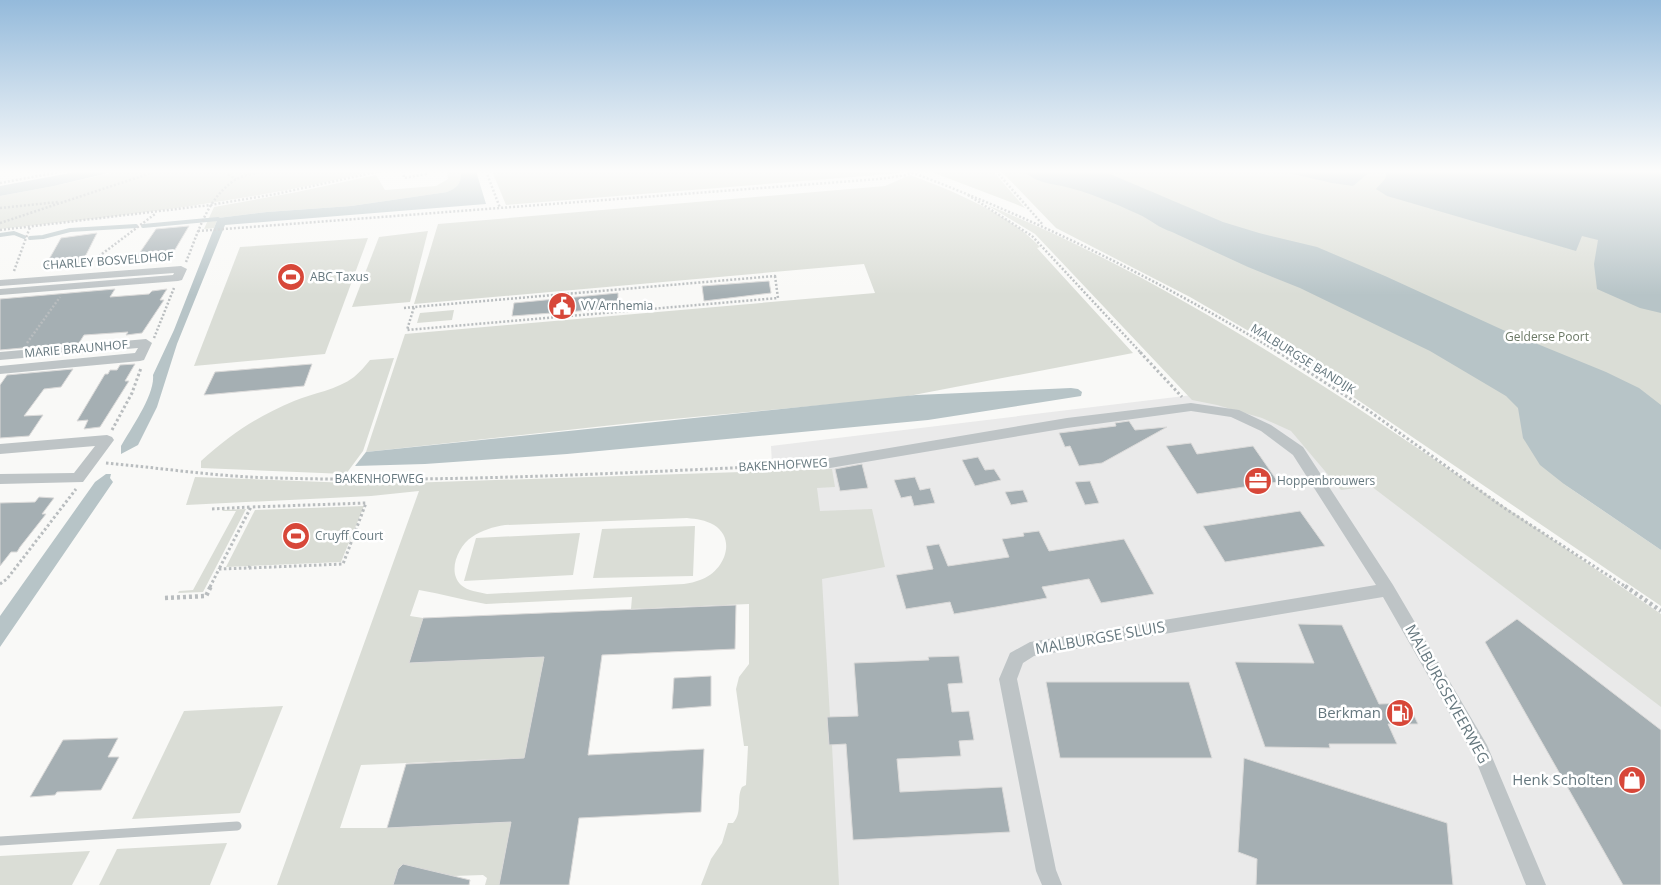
<svg xmlns="http://www.w3.org/2000/svg" width="1661" height="885" font-family="'Open Sans',sans-serif">
<style>
.built{fill:#eaeaea}
.green{fill:#daddd6;fill-rule:evenodd}
.water{fill:#b7c4c7}
.lines{fill:none;stroke-linecap:round;stroke-linejoin:round}
.stream{stroke:#b7c4c7;stroke-width:4}
.building{fill:#a5afb3;stroke:#dbdad9}
.path-far2{stroke:#b9bdbf;stroke-width:2.5;stroke-dasharray:2 2;stroke-linecap:butt}
.path-far1{stroke:#b9bdbf;stroke-width:3;stroke-dasharray:2.5 2.5;stroke-linecap:butt}
.path{stroke:#b9bdbf;stroke-width:4.5;stroke-dasharray:3 3;stroke-linecap:butt}
.lane{stroke:#bec4c6;stroke-width:9}
.street{fill:#bec4c6;fill-rule:evenodd}
.labels{text-anchor:middle;stroke-width:5;stroke-linejoin:round;paint-order:stroke}
.street-label{font-size:12px;fill:#66787f;stroke:#fff}
.poi-label{font-size:12px;fill:#66787f;stroke:#fff;text-anchor:start}
.park-label{font-size:12px;fill:#6b7865;stroke:#fff}
.near-street-label{font-size:15px;fill:#66787f;stroke:#fff}
.near-poi-label{font-size:15px;fill:#66787f;stroke:#fff;text-anchor:end}
</style>
<rect width="100%" height="100%" fill="#f9f9f7"/>
<!-- built -->
<path class="built" d="M1201 394 1269 407 1661 660V885H795L771 446Z"/>
<!-- green -->
<g class="green">
<path d="M120 171H374C252 201 125 216 0 229V196L54 186Z"/>
<path d="M447 171H461C462 183 459 187 447 192L351 206 267 212 218 218 214 228 204 229 214 207 297 192 376 175 385 190 436 186 448 179Z"/>
<path d="M492 171H896L902 173 506 205Z"/>
<path d="M929 171H993L1025 208 1013 203Z"/>
<path d="M1001 171 1025 172 1024 171H1385L1661 250V547L1561 482 1661 550V606L1299 360 1190 297 1056 228Z"/>
<path d="M910 175C953 191 1008 213 1040 247L1037 248 1133 353 898 398 641 422 366 452 405 334 875 293 864 264 414 304 438 224 885 186Z"/>
<path d="M987 205C1119 258 1240 332 1359 409 1460 476 1561 545 1661 614V707L1371 486 1341 490 1291 431 1262 418 1217 405 1192 400 1035 234Z"/>
<path d="M428 231 410 302 352 307 379 237Z"/>
<path d="M368 238 325 354 194 366 240 247Z"/>
<path d="M454 310 452 320 417 323 420 313Z"/>
<path d="M394 358 363 451 346 474 201 468V461C231 434 256 417 294 401 313 393 337 390 354 377 360 372 365 366 370 360Z"/>
<path d="M832 469 835 487 817 488 820 511 872 509 885 567 822 579 830 717H827L829 745H832L839 885H701L711 859 722 843 728 823H733C743 812 736 798 742 787L746 785 748 746H744L736 689 739 677 749 664V604L631 609 632 597 486 604C463 600 442 594 419 590L410 616 423 618 409 663 544 657 524 758 361 765 340 828H387L511 822 499 885H485L487 878 483 875 453 876 402 865 398 869 393 885H277L419 491 371 496 186 505 195 477 376 484ZM687 518C697 519 705 520 714 525 738 540 723 573 700 580 695 582 690 583 684 584L487 594C478 592 468 591 461 585 447 572 458 546 472 537 482 530 493 527 505 525Z"/>
<path d="M364 506 341 562 226 567 255 510Z"/>
<path d="M246 509 203 592 178 593 179 591 193 590 236 511H222L223 510Z"/>
<path d="M695 526 693 576 593 578 602 529Z"/>
<path d="M580 533 573 575 464 581 476 538Z"/>
<path d="M283 706 240 813 132 819 184 711Z"/>
<path d="M227 843 210 885H99L117 849Z"/>
<path d="M90 851 72 885H0V856Z"/>
</g>
<!-- water -->
<g class="water">
<path d="M81 171H117L54 186 0 196V186Z"/>
<path d="M461 171H476L486 204 225 225 177 344 157 407 138 445 121 454V446C131 428 155 395 153 375L174 330 218 218 267 212 351 206 447 192C459 187 461 183 461 171Z"/>
<path d="M1023 171H1103L1223 222 1259 233 1317 247 1385 276 1503 330 1606 372 1639 388 1661 405V550L1564 484 1540 465 1523 438 1518 408 1506 396 1430 351 1300 288 1248 267 1172 232C1159 228 1151 220 1138 214 1114 203 1088 192 1062 186 1046 183 1036 182 1023 171Z"/>
<path d="M1280 171H1371L1353 186 1332 183Z"/>
<path d="M1385 171H1661V313L1640 308 1597 289 1594 264 1598 240 1582 236 1576 251 1387 196 1376 189 1385 179 1387 172Z"/>
<path d="M1071 388 1078 389 1082 392 1081 396 928 420 567 454 425 464 355 466 366 452 916 395Z"/>
<path d="M106 474H111L110 478 113 482 0 647V616L95 482Z"/>
</g>
<g class="lines">
<!-- stream -->
<g class="stream">
<path d="M143 226 218 219"/>
<path d="M0 235 14 233 24 237"/>
<path d="M30 238 43 237 70 230 136 226"/>
</g>
</g>
<!-- building -->
<g class="building">
<path d="M189 226 170 258 134 261 156 229Z"/>
<path d="M97 233 81 265 43 270 61 238Z"/>
<path d="M769 281 771 293 704 301 702 286Z"/>
<path d="M115 289 110 297 149 294 152 291 167 289 160 300H164L142 333 126 335 128 332 84 335 79 343 0 350V299Z"/>
<path d="M618 293V308L512 316 514 303Z"/>
<path d="M135 364 125 381H129L100 427 84 429 88 420 77 421 105 374H108L110 370H117L120 365Z"/>
<path d="M312 364 304 386 204 395 215 372Z"/>
<path d="M73 369 61 387 44 389 24 416 43 415 29 436 0 438V385L7 375Z"/>
<path d="M1129 421 1135 430 1167 427 1102 463 1079 466 1070 446 1065 447 1059 433 1116 426 1115 423Z"/>
<path d="M1191 443 1197 454 1253 446 1278 482 1197 494 1166 446Z"/>
<path d="M978 457 985 470 994 469 1001 480 975 486 962 460Z"/>
<path d="M862 464 868 488 840 491 835 469Z"/>
<path d="M915 477 920 490 930 488 935 503 914 506 911 496 901 498 894 480Z"/>
<path d="M1090 481 1099 503 1085 505 1075 482Z"/>
<path d="M1023 490 1028 502 1011 505 1005 492Z"/>
<path d="M39 497 54 498 42 514H46L20 547 17 552H11L0 566V503L35 502Z"/>
<path d="M1300 511 1325 546 1225 562 1203 526Z"/>
<path d="M1039 531 1049 551 1124 539 1154 594 1101 603 1089 579 1042 587 1047 598 996 607 954 614 950 602 906 609 896 575 933 569 926 546 939 544 948 566 1009 557 1002 539 1024 536 1023 533Z"/>
<path d="M736 605 735 649 602 655 588 755 704 749 701 812 579 818 569 885H499L511 822 387 828 406 764 524 758 544 657 409 663 423 618Z"/>
<path d="M1517 619 1661 730V885H1623L1485 642Z"/>
<path d="M1298 624 1342 625 1379 704 1408 703 1418 724H1388L1397 744H1329L1330 748 1265 747 1235 662 1314 663Z"/>
<path d="M959 656 963 683 948 684 952 712 969 711 974 740 959 741 961 756 897 759 900 792 1002 787 1010 832 853 840 846 744 829 745 827 717 858 716 854 663 929 660 928 657Z"/>
<path d="M711 676V706L672 709 674 678Z"/>
<path d="M1046 682H1189L1212 758H1060Z"/>
<path d="M118 738 108 757H119L101 790 57 792 55 795 30 797 63 740Z"/>
<path d="M1244 758 1447 823 1453 885H1256L1257 859 1238 852Z"/>
<path d="M403 864 470 880 469 885H393L398 869Z"/>
</g>
<g class="lines">
<!-- path-far2 -->
<g class="path-far2">
<path d="M232 171 229 175 236 179"/>
<path d="M403 171 404 178 426 174 425 171"/>
<path d="M486 171 500 208"/>
<path d="M908 171C1039 220 1161 281 1281 354"/>
<path d="M996 171 1043 225"/>
<path d="M0 183 65 171"/>
<path d="M968 195 1032 236 1142 354"/>
<path d="M0 208 58 202"/>
<path d="M0 223 157 171"/>
<path d="M0 230 210 205 276 194 381 171"/>
<path d="M198 231 879 179 907 175 911 172"/>
<path d="M186 262C198 233 207 198 235 180 243 175 256 173 265 171"/>
<path d="M86 266 155 214"/>
<path d="M14 271 30 227"/>
<path d="M775 276 778 298 407 330 414 307Z"/>
<path d="M404 308 414 307"/>
<path d="M154 338 174 288"/>
<path d="M27 343 60 297"/>
</g>
<!-- path-far1 -->
<g class="path-far1">
<path d="M1140 352 1182 397"/>
<path d="M1278 352 1369 411 1503 507 1626 587"/>
<path d="M112 430 132 393 141 368"/>
<path d="M106 463C162 468 219 477 276 478 456 483 637 472 817 464"/>
<path d="M212 509 251 507 219 569"/>
<path d="M249 568 343 564 366 503 251 507"/>
<path d="M0 584 7 579 76 489"/>
<path d="M210 587 219 569 249 568 250 566"/>
</g>
<!-- path -->
<g class="path">
<path d="M1625 586 1661 611"/>
<path d="M165 598 206 596 211 586"/>
</g>
<!-- lane -->
<path class="lane" d="M0 841 237 826"/>
<!-- street -->
<g class="street">
<path d="M181 266 187 269 182 280 178 281 0 295V289L173 275 174 273 0 286V280Z"/>
<path d="M146 339 152 343 144 360 140 361 0 374V366L135 353 138 348 0 360V352Z"/>
<path d="M1191 403 1239 410 1271 425 1303 447 1393 585 1487 745 1546 885H1526L1474 756 1383 597 1034 656 1023 663 1017 679 1056 870 1062 885H1042L1036 871 999 679 1010 653 1030 642 1376 585 1293 455 1261 431 1231 417 1191 411 1067 428 830 468 825 467 823 463 825 459 830 458 1067 418Z"/>
<path d="M107 435 112 437 114 440 83 482 0 484V474L74 473 95 446 0 454V444Z"/>
</g>
</g>
<!-- sky -->
<linearGradient id="sky" x2="0" y2="1"><stop stop-color="#94badb"/><stop offset="0.58" stop-color="#fcfcfb"/><stop offset="1" stop-color="#fcfcfb" stop-opacity="0"/></linearGradient>
<rect width="1661" height="295" fill="url(#sky)"/>
<!-- icons -->
<defs>
<g id="stadium-disc" transform="scale(1.4375)"><circle r="9.5" fill="#d74739" stroke="#fff"/><path d="M0-5a6.5 5 0 1 0 0 10a6.5 5 0 1 0 0-10ZM-3.5-1.8h7v3.6h-7Z" fill="#fff"/></g>
<g id="civic-disc" transform="scale(1.4375)"><circle r="9.5" fill="#d74739" stroke="#fff"/><path d="M-.6-6.5H3V-4.5H.6V-3L4-1V1h2V6H-6V1h2V-1L-.6-3ZM-1.2 2.5V6h2.4V2.5Z" fill="#fff"/></g>
<g id="office-disc" transform="scale(1.4375)"><circle r="9.5" fill="#d74739" stroke="#fff"/><path d="M-6-3h4V-5.5h4V-3h4V5H-6ZM-1-4.5V-3h2v-1.5ZM-6 0V1H6V0Z" fill="#fff"/></g>
<g id="fuel-disc" transform="scale(1.4375)"><circle r="9.5" fill="#d74739" stroke="#fff"/><path d="M-5.5-6h7V0h2V4h1.3V-2.5L3-4.5l.8-.8L6-3V5H2.5V1h-1V6h-7ZM-4.2-4.7v3.2H.2V-4.7Z" fill="#fff"/></g>
<g id="shop-disc" transform="scale(1.4375)"><circle r="9.5" fill="#d74739" stroke="#fff"/><path d="M-5-2.5h2.3a2.7 3.5 0 0 1 5.4 0H5L5.5 6h-11ZM-1.5-2.5h3a1.5 2.3 0 0 0-3 0Z" fill="#fff"/></g>
</defs>
<g fill-rule="evenodd">
<use href="#stadium-disc" x="291" y="277"/>
<use href="#civic-disc" x="562" y="306"/>
<use href="#office-disc" x="1258" y="481"/>
<use href="#stadium-disc" x="296" y="536"/>
<use href="#fuel-disc" x="1400" y="713"/>
<use href="#shop-disc" x="1632" y="780"/>
</g>
<g class="labels">
<!-- street labels -->
<g class="street-label">
<text transform="translate(108 261) rotate(-4)" y="4">CHARLEY BOSVELDHOF</text>
<text transform="translate(76 349) rotate(-5)" y="4">MARIE BRAUNHOF</text>
<text transform="translate(1303 359) rotate(32)" y="4">MALBURGSE BANDIJK</text>
<text transform="translate(783 465) rotate(-3)" y="4">BAKENHOFWEG</text>
<text x="379" y="483">BAKENHOFWEG</text>
</g>
<!-- poi labels -->
<g class="poi-label">
<text x="310" y="281">ABC Taxus</text>
<text x="581" y="310">VV Arnhemia</text>
<text x="1277" y="485">Hoppenbrouwers</text>
<text x="315" y="540">Cruyff Court</text>
</g>
<!-- park labels -->
<g class="park-label">
<text x="1547" y="341">Gelderse Poort</text>
</g>
<!-- near-street labels -->
<g class="near-street-label">
<text transform="translate(1100 638) rotate(-10)" y="5">MALBURGSE SLUIS</text>
<text transform="translate(1447 694) rotate(61)" y="5">MALBURGSEVEERWEG</text>
</g>
<!-- near-poi labels -->
<g class="near-poi-label">
<text x="1381" y="718">Berkman</text>
<text x="1613" y="785">Henk Scholten</text>
</g>
</g>
</svg>
